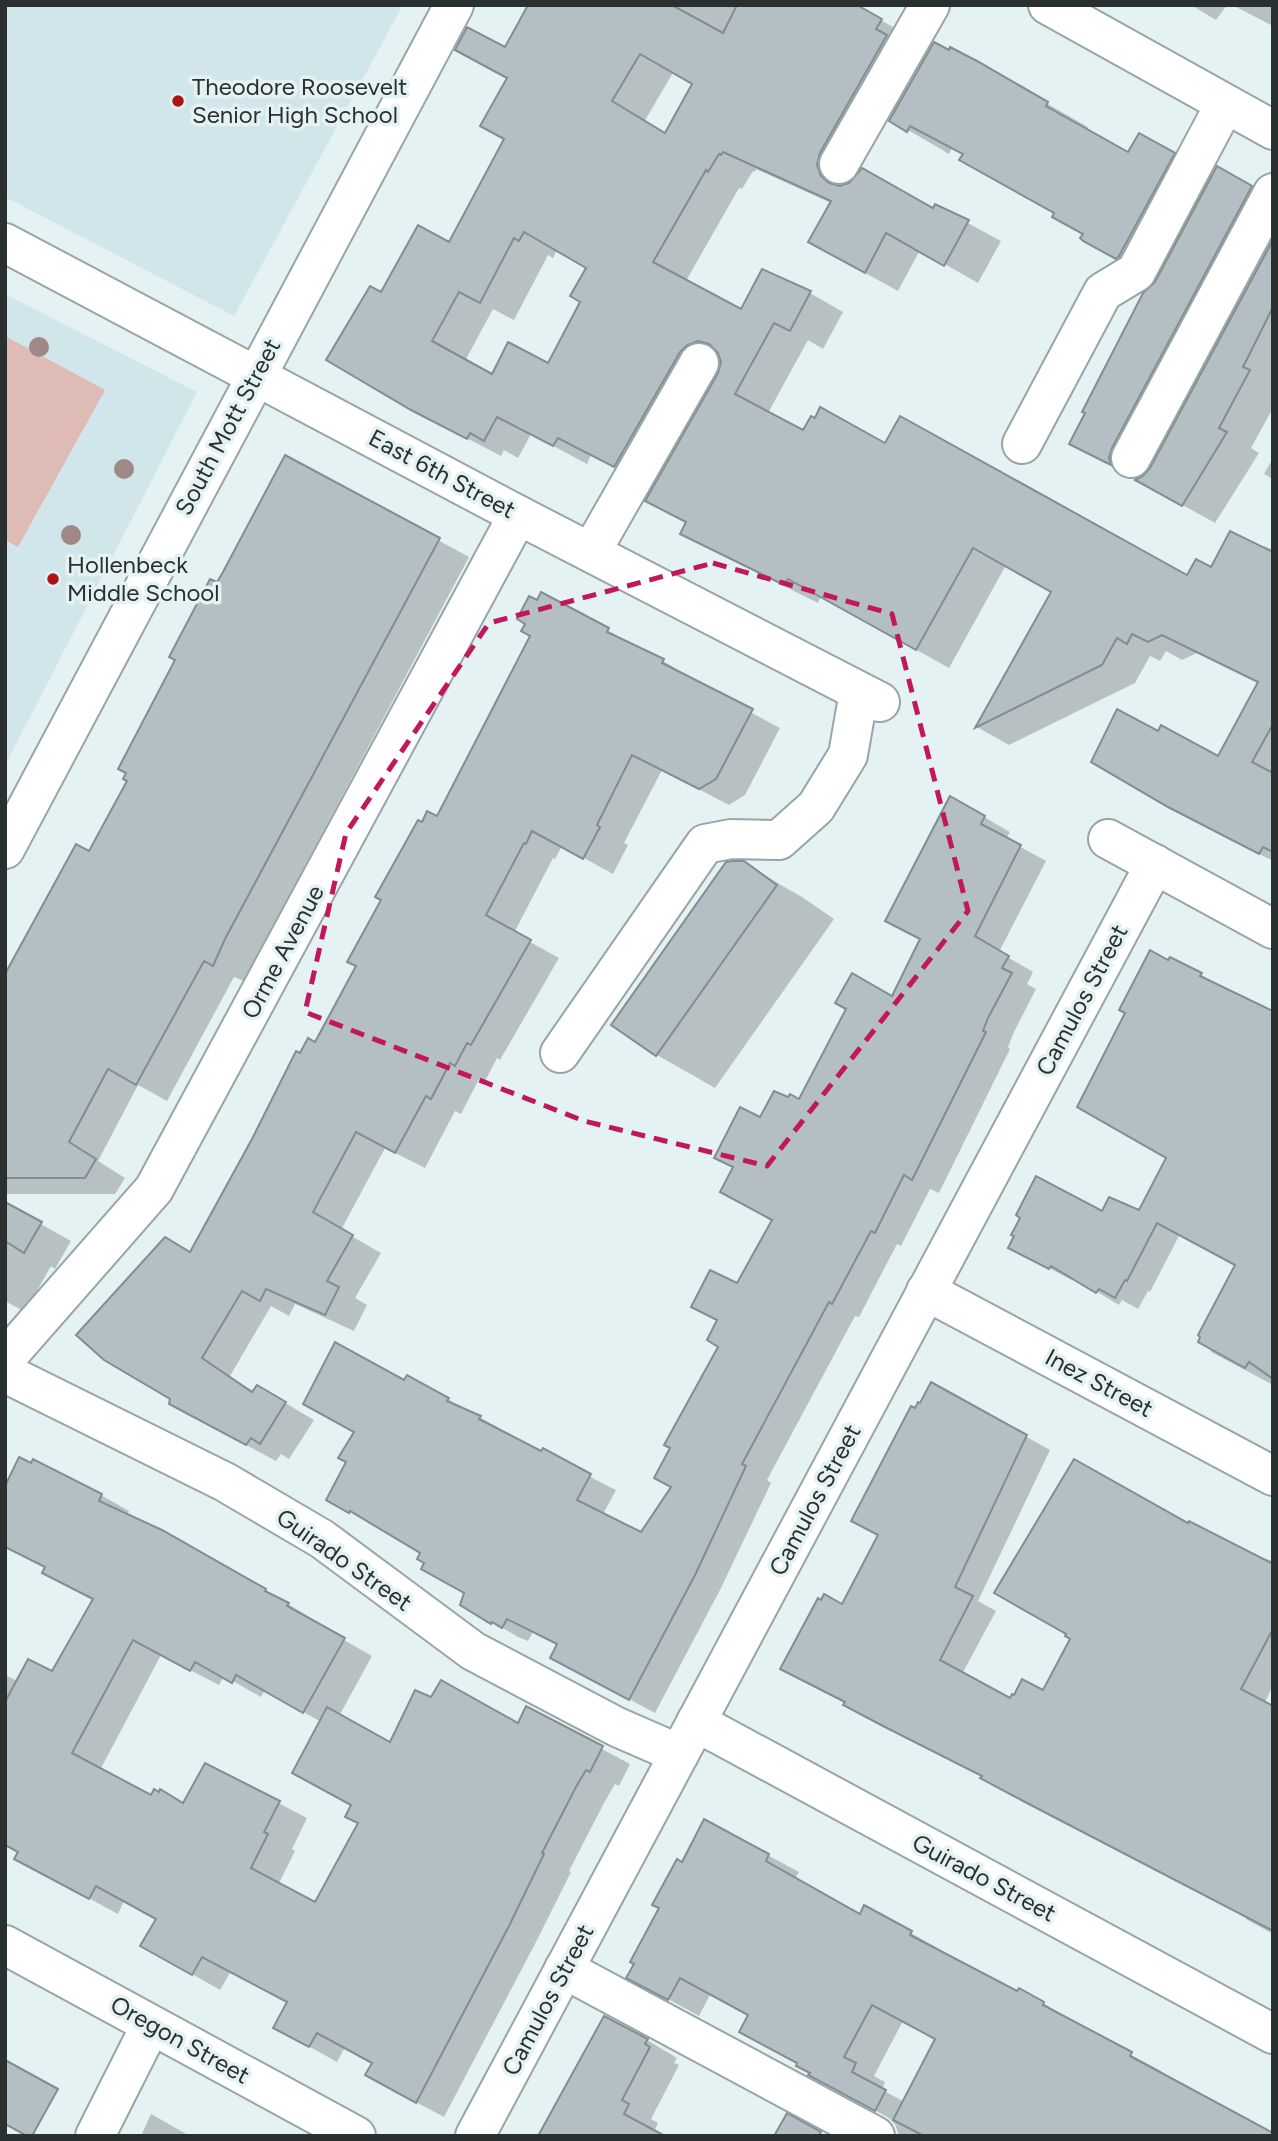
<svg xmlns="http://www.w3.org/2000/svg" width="1278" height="2141" font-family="Figtree,sans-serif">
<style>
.built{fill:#d1e6eb}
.green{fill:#debbb5}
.shadow{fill:#0003;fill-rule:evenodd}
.building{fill:#b3bfc2;stroke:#828d90;stroke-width:2;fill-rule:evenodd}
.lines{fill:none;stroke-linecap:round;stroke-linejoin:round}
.minor-casing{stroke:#98a4a7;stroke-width:42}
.minor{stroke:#fff;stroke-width:38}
.tree{fill:#a08885}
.marked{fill:none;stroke:#c2185b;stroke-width:5;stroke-dasharray:14 9;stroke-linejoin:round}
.poi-dot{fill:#a91613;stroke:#e5f2f4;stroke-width:2.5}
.labels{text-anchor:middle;stroke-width:7;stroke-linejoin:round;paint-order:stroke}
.poi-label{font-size:24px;fill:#2a2f30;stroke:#e5f2f4;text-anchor:start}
.street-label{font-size:24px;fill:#2a2f30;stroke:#e5f2f4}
</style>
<rect width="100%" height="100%" fill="#e5f2f4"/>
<!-- built -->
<g class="built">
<path d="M5 5H403L234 316 5 197Z"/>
<path d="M5 294 197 392 5 766Z"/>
</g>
<!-- green -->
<path class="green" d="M5 336 105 390 18 547 5 540Z"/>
<!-- shadow -->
<g class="shadow">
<path d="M529 5H854L914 39 853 172 848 188 934 211 936 206 1001 241 978 283 920 250 898 291 843 261 831 203 756 169 755 172 753 171 742 189 739 188 686 281 742 312 810 293 843 312 823 349 808 340 768 413 804 433 886 445 1187 577 1262 549 1264 546 1273 550V861L1203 825 1158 733 1219 758 1260 684 1197 653 1182 660 1166 651 1160 661 1150 656 1135 683 1009 745 977 727 1053 591 1006 565 949 668 821 597 818 603 715 552 682 533 687 523 647 501 720 374 723 361 713 370 648 485 591 455 587 464 531 434 518 458 504 450 501 456 447 428 382 294 450 244 506 139 509 78 506 49ZM674 71 695 83 666 135 644 122ZM557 250 588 267 583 302 549 365 493 376 465 361 493 309 514 320 548 255 553 258Z"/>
<path d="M1191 5H1227L1216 20Z"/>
<path d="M1232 5H1273V26Z"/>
<path d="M976 63 1088 127 1086 131 1129 155 1140 135 1213 177 1251 187 1273 200V408L1251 448 1259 453 1215 523 1071 443 1158 281 1084 239 1085 233 964 155 952 148 949 154 891 120Z"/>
<path d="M286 457 469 557 244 981 234 977 167 1101 138 1085 98 1161 125 1178 115 1194H5V981L90 854 129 781 218 584Z"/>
<path d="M1273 458V479L1264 474Z"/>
<path d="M542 594 663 661 692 678 690 680 780 728 745 795 729 805 662 770 624 843 628 845 613 874 562 846 555 859 553 858 514 933 559 958 500 1060 497 1058 485 1081 479 1079 461 1114 455 1111 425 1168 385 1148 341 1230 381 1253 355 1298 367 1305 354 1331 295 1304 289 1316 271 1306 230 1376 254 1392 258 1387 314 1420 289 1459 281 1454 276 1461 200 1420 191 1254 300 1055 316 1044 357 967 423 824 437 819 532 636 538 602Z"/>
<path d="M984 817 1010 832 1006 839 1046 861 999 952 1033 972 1027 984 1036 989 1014 1032 1008 1047 1010 1049 939 1193 930 1189 901 1246 897 1244 859 1317 855 1316 767 1480 771 1483 721 1588 655 1713 578 1672 559 1645 533 1632 528 1641 518 1637 462 1604 466 1593 427 1563 423 1552 328 1500 408 1377 506 1432 505 1434 616 1490 603 1514 642 1534 673 1487 721 1346 719 1321 693 1306 738 1286 774 1220 761 1120 800 1102 893 998Z"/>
<path d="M743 863 802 897 834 919 715 1088 657 1055Z"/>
<path d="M1171 959 1273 1013V1385L1211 1352 1237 1264 1180 1234 1150 1292 1148 1291 1138 1309 1122 1300 1119 1305 1074 1278 1072 1280 1033 1260 1102 1213H1139L1169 1158Z"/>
<path d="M5 1204 71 1241 55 1269 51 1266 25 1312 5 1301Z"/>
<path d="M932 1384 1050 1450 978 1601 996 1611 962 1674 1010 1700 1044 1692 1189 1525 1259 1559 1260 1557 1273 1561V1686L1265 1702 1273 1708V1934L1246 1919 1247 1917 1110 1845 1109 1846 1006 1791 984 1776 806 1682 880 1535 916 1411 921 1405Z"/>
<path d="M5 1490 101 1495 129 1511 127 1516 162 1532 265 1590 316 1621 314 1623 372 1656 339 1716 390 1744 432 1699 519 1725 527 1709 630 1764 619 1786 615 1784 604 1803 569 1871 571 1872 536 1942 444 2117 395 2091 374 2063 345 2047 337 2062 303 2043 289 2002 231 1971 220 1990 143 1946 158 1919 124 1901 118 1914 44 1874 20 1852 5 1844V1675L18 1681 53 1674 94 1600 45 1573 47 1568 5 1548ZM161 1655 219 1685 224 1676 261 1697 265 1690 321 1722 360 1823 316 1904 278 1885 295 1851 292 1849 307 1818 206 1765 184 1805 151 1798 100 1770Z"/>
<path d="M705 1821 799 1872 795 1879 861 1916 911 1933 941 1950 940 1953 1017 1994 1043 2003 1073 2021 1072 2023 1161 2071 1160 2074 1273 2136H899L895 2124 889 2118 841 2092 799 2063 750 2015 711 1993 699 2016 659 1994 682 1864ZM903 2021 937 2039 905 2102 882 2090 885 2082 874 2076Z"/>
<path d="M647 2040 677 2058 674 2063 679 2065 651 2119 658 2123 654 2132 540 2136Z"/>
<path d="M151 2114 190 2136H141Z"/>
</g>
<!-- building -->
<g class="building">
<path d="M528 5H672L723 33 737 5H857L882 19 876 29 887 35 820 153 817 165 821 176 829 183 840 186 849 183 862 168 933 208 935 204 969 220 944 266 886 233 865 273 808 242 831 201 723 152 721 155 719 154 708 172 706 170 653 262 741 309 762 269 811 291 790 331 774 323 735 394 803 430 811 416 815 418 820 407 885 443 900 416 1187 575 1196 559 1211 567 1230 531 1273 552V724L1252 762 1273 773V852L1263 847 1259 854 1168 807 1091 762 1117 709 1158 731 1161 725 1218 756 1258 682 1162 635 1148 642 1132 634 1127 644 1117 638 1102 665 975 728 1051 592 973 548 916 650 788 579 784 585 680 534 686 522 645 501 718 373 721 362 718 353 709 344 698 341 687 345 680 352 614 467 558 438 553 446 497 417 484 441 470 433 467 439 411 410 326 360 370 286 381 292 418 225 449 242 504 139 480 126 507 78 455 50 467 27 505 47ZM640 54 692 84 665 133 612 101ZM524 232 586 268 570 296 580 302 548 363 508 342 492 374 432 341 459 292 480 303 514 238 519 241Z"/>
<path d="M934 42 949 50 950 47 977 61 1048 102 1046 106 1128 152 1139 133 1175 153 1119 256 1116 259 1083 241 1080 238 1083 234 1052 217 1054 213 959 160 963 154 910 126 907 132 889 121Z"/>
<path d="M1217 166 1252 186 1112 448 1109 458 1111 465 1069 444 1085 413 1082 412 1143 293 1155 282Z"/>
<path d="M1273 240V307L1243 367 1250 370 1219 428 1227 432 1182 506 1135 480 1143 476 1150 468Z"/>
<path d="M285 455 440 538 225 939 213 966 204 961 136 1085 108 1069 69 1142 96 1159 85 1178H5V974L76 844 89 851 127 781 123 779 126 773 118 769 175 660 169 657 210 579 217 582 223 572Z"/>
<path d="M541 592 609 628 607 632 664 659 662 663 753 709 716 779 699 789 632 755 597 825 600 827 583 859 532 831 526 844 524 843 486 915 531 940 471 1045 467 1043 455 1066 450 1063 431 1099 426 1096 395 1153 356 1132 313 1212 353 1235 327 1281 339 1287 325 1315 266 1289 260 1301 242 1291 202 1358 252 1392 257 1385 286 1402 260 1444 251 1438 246 1445 169 1404 170 1399 104 1360 76 1335 165 1237 190 1252 252 1139 296 1051 300 1053 308 1038 315 1042 356 966 347 962 381 900 375 897 418 820 422 822 427 811 437 816 530 636 521 631 525 624 517 619 529 596 537 600Z"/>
<path d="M950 796 985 816 981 824 1021 845 975 936 1009 956 1002 968 1012 973 988 1018 983 1031 986 1032 912 1180 904 1175 875 1233 871 1231 832 1304 829 1302 742 1464 746 1466 696 1573 629 1700 550 1658 557 1644 507 1619 502 1628 492 1622 491 1624 460 1605 464 1593 421 1569 424 1563 417 1559 420 1553 350 1511 349 1513 326 1500 346 1462 338 1458 354 1432 303 1404 335 1342 404 1380 407 1375 449 1398 447 1401 481 1416 479 1419 541 1451 543 1448 591 1474 577 1500 641 1532 671 1487 654 1478 670 1448 664 1445 718 1347 707 1340 717 1320 691 1307 710 1270 737 1283 772 1220 720 1192 733 1167 714 1158 740 1107 760 1117 774 1091 788 1097 790 1094 799 1099 846 1009 835 1003 852 973 892 996 920 939 885 921Z"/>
<path d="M733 861H744L777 885 656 1056 611 1025 726 862Z"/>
<path d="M1150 950 1168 960 1170 957 1202 973 1200 976 1273 1011V1379L1249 1362 1245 1368 1198 1342 1200 1337 1198 1335 1235 1265 1157 1223 1127 1281 1125 1280 1115 1298 1099 1289 1096 1293 1051 1266 1049 1269 1008 1248 1014 1236 1011 1235 1020 1218 1016 1215 1036 1176 1102 1211 1109 1197 1139 1210 1166 1158 1077 1107 1125 1013 1119 1010Z"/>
<path d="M5 1202 42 1222 24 1253 5 1241Z"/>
<path d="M931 1382 1027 1435 955 1587 973 1596 940 1660 1010 1698 1012 1694 1014 1695 1022 1679 1043 1690 1070 1639 1065 1636 1066 1634 994 1593 1074 1459 1188 1523 1189 1521 1273 1564V1629L1241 1689 1273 1706V1931L1025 1802 980 1778 982 1776 883 1726 843 1705 845 1702 780 1669 818 1598 821 1600 824 1594 842 1604 878 1535 851 1521 911 1406 915 1408 918 1402 920 1403Z"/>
<path d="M19 1457 31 1463 33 1459 102 1494 99 1501 162 1530 266 1589 265 1591 289 1603 287 1606 345 1638 303 1713 236 1675 232 1683 195 1662 190 1671 133 1640 72 1753 151 1795 154 1789 159 1792 160 1789 183 1803 205 1763 280 1801 264 1832 268 1834 251 1868 315 1902 358 1823 345 1817 351 1805 292 1773 327 1707 390 1742 415 1690 431 1697 441 1680 518 1723 526 1706 603 1746 590 1772 586 1770 576 1787 542 1853 544 1854 509 1926 416 2103 365 2075 372 2063 317 2033 309 2047 273 2028 287 2002 202 1957 192 1975 140 1946 156 1919 96 1886 89 1899 14 1859 18 1852 5 1845V1702L28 1659 52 1671 93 1599 42 1573 45 1567 5 1547V1486Z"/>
<path d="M704 1819 769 1854 766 1861 860 1914 864 1905 912 1931 910 1935 1017 1991 1019 1988 1044 2002 1043 2005 1132 2052 1130 2056 1273 2133V2136H924L893 2120 935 2039 872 2005 844 2057 856 2063 852 2072 886 2090 875 2111 808 2075 810 2073 796 2066 797 2063 739 2032 748 2015 680 1978 668 2000 626 1978 634 1964 630 1962 659 1908 652 1905 677 1859 682 1862Z"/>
<path d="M604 2016 648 2039 645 2044 650 2047 622 2100 629 2104 624 2114 665 2136H538Z"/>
<path d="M5 2060 58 2089 32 2136H27L5 2124Z"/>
<path d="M787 2113 821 2132 819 2136H774Z"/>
</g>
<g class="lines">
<!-- minor casing -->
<g class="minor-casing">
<g id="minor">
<path d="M1048 5 1273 130"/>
<path d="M839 164 930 5"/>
<path d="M5 243 518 515 880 702"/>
<path d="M1022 444 1103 292 1136 272 1225 104"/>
<path d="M1131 458 1273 193"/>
<path d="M591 552 699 363"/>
<path d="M1108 839 1273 929"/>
<path d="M5 849 454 5"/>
<path d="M560 1053 705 844 731 839 779 840 816 807 848 755 859 692"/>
<path d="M926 1291 1273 1476"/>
<path d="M5 1359 154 1189 518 515"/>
<path d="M5 1373 225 1482 322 1539 473 1651 617 1727 679 1754"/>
<path d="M696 1722 1273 2034"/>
<path d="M5 1945 356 2136"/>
<path d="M564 1969 875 2136"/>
<path d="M95 2136 151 2025"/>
<path d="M475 2136 1155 864"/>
</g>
</g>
<!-- minor -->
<use href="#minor" class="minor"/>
</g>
<!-- trees -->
<g class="tree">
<circle cx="39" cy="347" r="10"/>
<circle cx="124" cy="469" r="10"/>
<circle cx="71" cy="535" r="10"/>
</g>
<!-- marked area -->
<path class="marked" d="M713 563 892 614 968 911 767 1166 584 1121 305 1012 346 833 489 623Z"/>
<!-- markers -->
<g class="poi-dot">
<circle cx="178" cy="101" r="7"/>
<circle cx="53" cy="579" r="7"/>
</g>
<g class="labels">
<!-- poi labels -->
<g class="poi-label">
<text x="192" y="95">Theodore Roosevelt<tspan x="192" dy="28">Senior High School</tspan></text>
<text x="67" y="573">Hollenbeck<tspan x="67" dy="28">Middle School</tspan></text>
</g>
<!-- street labels -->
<g class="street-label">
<text transform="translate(228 427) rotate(-62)" y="8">South Mott Street</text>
<text transform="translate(442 474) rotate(28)" y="8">East 6th Street</text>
<text transform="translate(283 952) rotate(-62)" y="8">Orme Avenue</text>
<text transform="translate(1082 1000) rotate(-62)" y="8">Camulos Street</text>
<text transform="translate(1099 1383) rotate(28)" y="8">Inez Street</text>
<text transform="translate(815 1500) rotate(-62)" y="8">Camulos Street</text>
<text transform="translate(344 1560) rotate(35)" y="8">Guirado Street</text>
<text transform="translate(984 1878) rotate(28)" y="8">Guirado Street</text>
<text transform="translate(548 2000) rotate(-62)" y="8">Camulos Street</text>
<text transform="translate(180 2040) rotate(29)" y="8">Oregon Street</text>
</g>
</g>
<!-- border -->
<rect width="1278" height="2141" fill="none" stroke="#2a2f30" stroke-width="14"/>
</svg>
